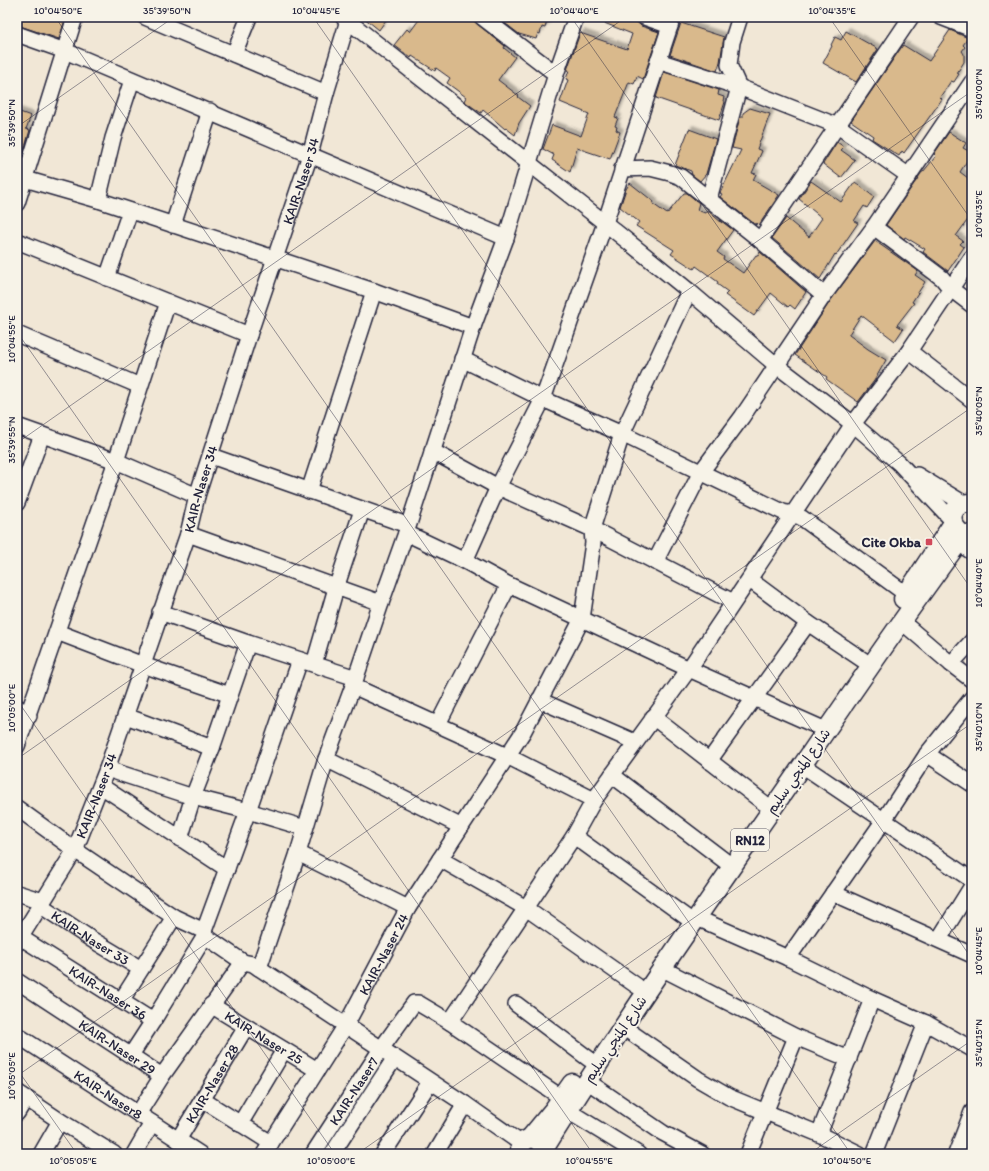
<svg xmlns="http://www.w3.org/2000/svg" width="989" height="1171" font-family="Itim,'Playpen Sans Arabic',sans-serif">
<style>
.building{fill:#d9b98c;stroke:#22223b;filter:url(#shadow)}
.lines{fill:none;stroke-linecap:round;stroke-linejoin:round}
.minor-casing{stroke:#22223b;stroke-width:18}
.major-casing{stroke:#22223b;stroke-width:21}
.minor{stroke:#f7f3e8;stroke-width:15}
.major{stroke:#f7f3e8;stroke-width:18}
.ticks{fill:none;stroke:#22223b;stroke-width:1;stroke-opacity:0.45}
.poi-dot{fill:#d1495b;stroke:#f7f3e8;stroke-width:1.5}
.labels{text-anchor:middle;stroke-width:4;stroke-linejoin:round;paint-order:stroke}
.shield{fill:#f7f3e8;stroke:#62616f;stroke-width:1}
.shield-label{font-size:13px;font-weight:bold;fill:#22223b}
.street-label{font-size:14px;fill:#22223b;stroke:#f7f3e8}
.poi-label{font-size:14px;font-weight:bold;fill:#22223b;stroke:#f7f3e8;text-anchor:end}
.neatline{fill:none;stroke:#22223b;stroke-width:1.5}
.ticks-label{font-size:10px;text-anchor:middle;fill:#22223b}
</style>
<defs>
<filter id="shadow"><feDropShadow dx="3.5" dy="-3.5" stdDeviation="1" flood-color="#0004"/></filter>
</defs>
<rect width="100%" height="100%" fill="#f1e7d6"/>
<filter id="ink" filterUnits="userSpaceOnUse"><feTurbulence type="fractalNoise" baseFrequency=".025" numOctaves="2"/><feDisplacementMap in="SourceGraphic" scale="8" xChannelSelector="R" yChannelSelector="G"/><feConvolveMatrix kernelMatrix="1 2 1 2 8 2 1 2 1" color-interpolation-filters="sRGB"/></filter>
<g filter="url(#ink)">
<!-- building -->
<g class="building">
<path d="M17 17H66L59 39 17 25Z"/>
<path d="M363 17H388L379 30Z"/>
<path d="M421 17H473L477 24 505 46 504 48 515 57 498 80 519 96 518 97 530 106 519 123 515 135 506 128 505 129 483 110 481 113 464 101 466 97 447 83 450 78 436 68 435 71 412 56 411 58 394 45 407 29 410 32Z"/>
<path d="M497 17H548L545 28 542 27 540 34 538 33 536 39 519 34Z"/>
<path d="M589 17H625L637 22 641 26 659 32 643 79 637 76 634 84 629 82 615 117 618 118 615 126 617 127 616 130 620 132 610 159 577 148 570 172 552 160 554 155 543 149 552 125 581 136 589 114 560 102 568 80 566 79 569 70H567L580 33 627 49 632 34Z"/>
<path d="M681 23 724 37 720 62 717 71 670 55Z"/>
<path d="M950 30 968 38 963 45 965 47 962 51 964 54V62L957 73 959 74 954 82 951 81 940 97 942 99 904 153 902 151 899 156 872 139 873 136 851 121 903 45 929 61Z"/>
<path d="M846 31 878 49 856 82 823 63 832 46 831 45 835 37 841 40Z"/>
<path d="M664 72 719 90 718 95 724 97 723 101 725 102 719 120 656 98Z"/>
<path d="M750 108 770 114 757 149 762 151 752 173 756 174 753 180 779 195 759 225 757 223 756 225 720 197 722 194 720 193 741 150 732 148 740 117H743V113Z"/>
<path d="M17 111 31 116 26 129 30 130 18 171Z"/>
<path d="M689 129 716 139 706 174 700 181 692 175 691 171 675 165Z"/>
<path d="M949 132 966 143 963 148 972 153 960 172 972 181V214L956 236 963 241 960 244 964 247 948 271 923 252 925 249 905 237 904 239 886 225 922 172H923L936 156 934 154Z"/>
<path d="M837 142 844 147 841 150 855 160 841 178 823 164Z"/>
<path d="M811 181 841 202 855 182 874 197 867 208 864 206 854 221 858 223 836 255 835 254 820 279 772 238 786 218 809 237 822 218 799 199Z"/>
<path d="M630 183 654 202 653 204 667 214 684 193H687L699 203 697 210 705 213 707 210 722 223 720 220 733 230 717 252 724 257 723 259 743 273 756 255 758 256 760 252 806 292 795 309 790 305 788 307 771 293 754 316 725 295 728 292 717 284 718 282 696 266 694 269 671 254 674 250 636 226 639 222 620 207 626 189Z"/>
<path d="M875 241 918 271 915 275 925 282 912 302 914 303 897 325 903 329 895 341 861 315 849 334V335L868 349 886 360 874 381 858 402 826 379 827 377 795 355 831 300Z"/>
</g>
<g class="lines">
<!-- minor casing -->
<g class="minor-casing">
<g id="minor">
<path d="M145 17 326 93"/>
<path d="M343 17 605 223 689 291 776 365 853 424 899 463 952 520"/>
<path d="M482 17 556 74"/>
<path d="M644 17 670 26"/>
<path d="M941 17 972 29"/>
<path d="M17 34 65 51 506 238"/>
<path d="M234 54 249 17"/>
<path d="M658 61 739 87 838 126 909 176"/>
<path d="M622 169 650 168 670 173 681 177 760 240 824 295"/>
<path d="M25 179 98 200 374 291 473 327"/>
<path d="M709 199 739 87 729 65 732 42 740 17"/>
<path d="M98 200 113 138 132 80"/>
<path d="M17 203 75 17"/>
<path d="M173 225 210 111"/>
<path d="M874 227 942 278 951 289 972 305"/>
<path d="M760 240 911 17"/>
<path d="M17 241 249 335"/>
<path d="M107 278 130 211"/>
<path d="M17 334 140 386"/>
<path d="M909 351 972 400"/>
<path d="M462 359 543 399 622 434 783 512 793 514 802 518 906 594"/>
<path d="M17 426 116 461 197 496"/>
<path d="M432 451 498 487 592 529 733 602"/>
<path d="M211 456 407 525"/>
<path d="M917 475 963 503"/>
<path d="M309 491 374 291"/>
<path d="M17 503 42 435"/>
<path d="M406 533 465 561 509 585 689 669 819 727"/>
<path d="M188 534 381 603"/>
<path d="M959 543 972 552"/>
<path d="M465 561 498 487 543 399 605 223 673 17"/>
<path d="M655 562 701 472 742 417 824 295 874 227 972 82"/>
<path d="M750 580 808 623 863 660"/>
<path d="M160 612 248 643 356 678"/>
<path d="M901 621 951 664 972 680"/>
<path d="M57 632 143 665 230 695"/>
<path d="M314 664 336 588 362 510"/>
<path d="M951 664 972 641"/>
<path d="M353 686 509 757 594 800"/>
<path d="M539 700 635 742"/>
<path d="M17 707 29 716"/>
<path d="M126 716 212 748"/>
<path d="M653 717 764 803"/>
<path d="M438 724 509 585"/>
<path d="M17 746 116 461 168 302"/>
<path d="M927 754 972 784"/>
<path d="M326 759 460 826"/>
<path d="M709 761 808 623"/>
<path d="M802 765 972 880"/>
<path d="M107 769 193 797 248 811 305 828"/>
<path d="M612 775 725 861"/>
<path d="M101 786 227 869"/>
<path d="M17 808 75 850 174 917 204 931 205 936 243 962 253 964 259 968 465 1104 522 1144"/>
<path d="M574 836 686 917"/>
<path d="M180 839 193 797 212 748 248 643"/>
<path d="M298 853 408 908"/>
<path d="M440 859 526 908 637 986"/>
<path d="M17 893 43 901"/>
<path d="M833 893 972 955"/>
<path id="s1" d="M40 905 91 939 141 969"/>
<path d="M697 918 788 958 872 999 926 1023 972 1049"/>
<path d="M204 931 248 811 300 660"/>
<path id="s2" d="M20 937 153 1021 205 936"/>
<path d="M939 939 972 886"/>
<path id="s3" d="M17 943 75 850 107 769 188 534 197 496 249 335 310 155 326 93 349 17"/>
<path d="M788 958 884 820 927 754 972 698"/>
<path d="M259 968 298 853 326 759 353 686 381 603 406 533 473 327 506 238 556 74 576 17"/>
<path d="M663 969 796 1037 849 1059"/>
<path id="s4" d="M17 981 162 1076 243 962"/>
<path d="M121 1001 174 917"/>
<path d="M516 1004 589 1059"/>
<path id="s5" d="M211 1005 317 1070"/>
<path d="M450 1022 574 836 594 800 689 669 853 424 909 351 972 257"/>
<path d="M623 1027 698 1079 729 1097 819 1134 860 1154"/>
<path id="s6" d="M17 1035 200 1154"/>
<path d="M131 1055 153 1021"/>
<path d="M587 1081 663 1133 702 1154"/>
<path d="M17 1092 60 1121 114 1154"/>
<path d="M203 1100 271 1143"/>
<path d="M568 1111 638 1154"/>
<path d="M17 1113 26 1098"/>
<path d="M138 1114 162 1076"/>
<path d="M240 1124 284 1050"/>
<path d="M819 1134 872 999"/>
<path id="s7" d="M178 1140 246 1027"/>
<path d="M41 1154 60 1121"/>
<path d="M134 1154 152 1123"/>
<path id="s8" d="M264 1154 346 1025 408 908 523 732 582 619 593 543 592 529 622 434 689 291"/>
<path id="s9" d="M313 1154 381 1049 414 1003H418L450 1022 562 1098"/>
<path d="M332 1154 394 1059"/>
<path d="M383 1154 430 1082"/>
<path d="M435 1154 465 1104"/>
<path d="M748 1154 796 1037"/>
<path d="M874 1154 926 1023"/>
<path d="M956 1154 972 1112"/>
</g>
</g>
<!-- major casing -->
<g class="major-casing">
<g id="major">
<path d="M960 532C946 519 953 502 972 503"/>
<path d="M903 599 953 523"/>
<path d="M529 1139 553 1110 572 1083"/>
<path d="M543 1151C617 1032 697 917 777 802 839 712 900 621 965 534"/>
<path d="M521 1154 520 1148 525 1140 534 1138 540 1142"/>
</g>
</g>
<!-- minor -->
<use href="#minor" class="minor"/>
<!-- major -->
<use href="#major" class="major"/>
</g>
</g>
<!-- ticks -->
<path class="ticks" d="M55 17 851 1154M313 17 972 959M571 17 972 590M829 17 972 221M17 127 174 17M17 332 593 1154M17 443 626 17M17 700 335 1154M17 759 972 91M17 1069 77 1154M17 1076 972 407M357 1154 972 723M809 1154 972 1040"/>
<!-- markers -->
<rect class="poi-dot" x="925" y="538" width="8" height="8" rx="2"/>
<g class="labels">
<!-- shield labels -->
<rect class="shield" x="731" y="829" width="38" height="22" rx="3"/>
<g class="shield-label">
<text x="750" y="845">RN12</text>
</g>
<!-- street labels -->
<g class="street-label">
<text dy="5" stroke="none"><textPath href="#s3" startOffset="816">KAIR-Naser 34</textPath></text>
<text dy="5" stroke="none"><textPath href="#s3" startOffset="492">KAIR-Naser 34</textPath></text>
<text transform="translate(798 771) rotate(-55)" y="5">شارع المنجي سليم</text>
<text dy="5" stroke="none"><textPath href="#s3" startOffset="168">KAIR-Naser 34</textPath></text>
<text dy="5" stroke="none"><textPath href="#s1" startOffset="60">KAIR-Naser 33</textPath></text>
<text dy="5" stroke="none"><textPath href="#s8" startOffset="233">KAIR-Naser 24</textPath></text>
<text dy="5" stroke="none"><textPath href="#s2" startOffset="104">KAIR-Naser 36</textPath></text>
<text dy="5" stroke="none"><textPath href="#s5" startOffset="62">KAIR-Naser 25</textPath></text>
<text transform="translate(615 1039) rotate(-56)" y="5">شارع المنجي سليم</text>
<text dy="5" stroke="none"><textPath href="#s4" startOffset="120">KAIR-Naser 29</textPath></text>
<text dy="5" stroke="none"><textPath href="#s7" startOffset="66">KAIR-Naser 28</textPath></text>
<text dy="5" stroke="none"><textPath href="#s9" startOffset="75">KAIR-Naser7</textPath></text>
<text dy="5" stroke="none"><textPath href="#s6" startOffset="109">KAIR-Naser8</textPath></text>
</g>
<!-- poi labels -->
<g class="poi-label">
<text x="921" y="547">Cite Okba</text>
</g>
</g>
<!-- margin -->
<rect width="989" height="1171" fill="none" stroke="#f7f3e8" stroke-width="44"/>
<rect x="22" y="22" width="945" height="1127" class="neatline"/>
<g class="ticks-label">
<text x="58" y="14">10°04'50"E</text>
<text x="167" y="14">35°39'50"N</text>
<text x="316" y="14">10°04'45"E</text>
<text x="574" y="14">10°04'40"E</text>
<text x="832" y="14">10°04'35"E</text>
<text transform="translate(978 94) rotate(-90)" y="4">35°40'00"N</text>
<text transform="translate(11 123) rotate(-90)" y="4">35°39'50"N</text>
<text transform="translate(978 214) rotate(-90)" y="4">10°04'35"E</text>
<text transform="translate(11 339) rotate(-90)" y="4">10°04'55"E</text>
<text transform="translate(978 411) rotate(-90)" y="4">35°40'05"N</text>
<text transform="translate(11 440) rotate(-90)" y="4">35°39'55"N</text>
<text transform="translate(978 583) rotate(-90)" y="4">10°04'40"E</text>
<text transform="translate(11 708) rotate(-90)" y="4">10°05'00"E</text>
<text transform="translate(978 727) rotate(-90)" y="4">35°40'10"N</text>
<text transform="translate(978 951) rotate(-90)" y="4">10°04'45"E</text>
<text transform="translate(978 1043) rotate(-90)" y="4">35°40'15"N</text>
<text transform="translate(11 1076) rotate(-90)" y="4">10°05'05"E</text>
<text x="73" y="1164">10°05'05"E</text>
<text x="331" y="1164">10°05'00"E</text>
<text x="589" y="1164">10°04'55"E</text>
<text x="847" y="1164">10°04'50"E</text>
</g>
</svg>
